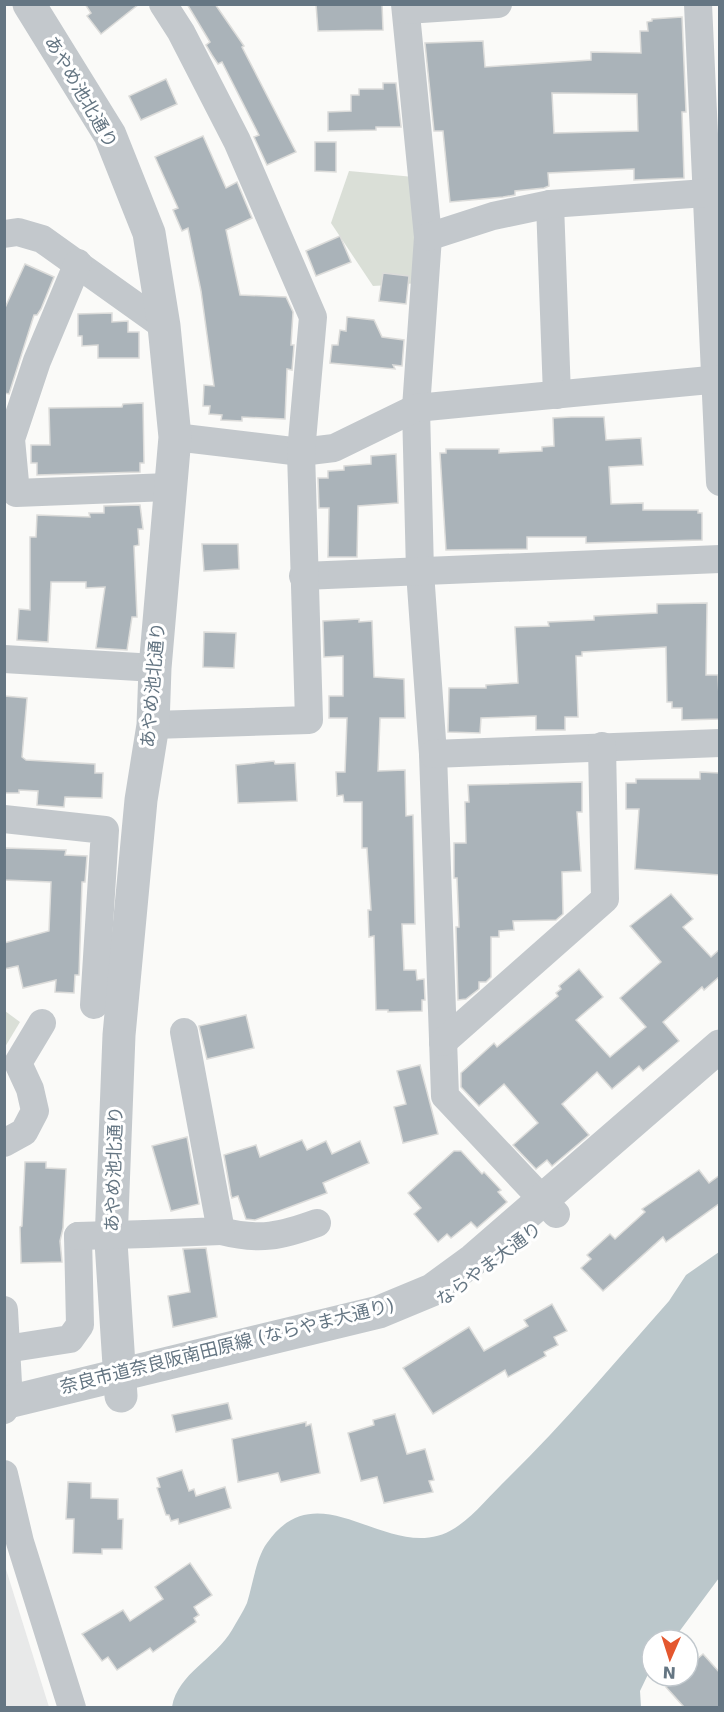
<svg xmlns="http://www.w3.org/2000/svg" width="724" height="1712" font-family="'DejaVu Sans','Noto Sans JP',sans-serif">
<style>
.built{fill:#e8e9e9}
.green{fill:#dadfd7}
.water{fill:#bbc7cb}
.building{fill:#aab3b9;stroke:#dcdcda;stroke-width:1.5;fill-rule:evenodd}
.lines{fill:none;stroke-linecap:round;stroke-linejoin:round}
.minor{stroke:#c3c8cc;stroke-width:28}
.tertiary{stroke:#c3c8cc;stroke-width:33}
.minor-bridge{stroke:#c3c8cc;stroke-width:28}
.labels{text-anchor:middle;stroke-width:6;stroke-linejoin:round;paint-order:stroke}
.street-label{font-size:18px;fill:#657683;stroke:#fff}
</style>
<rect width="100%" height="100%" fill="#fafaf8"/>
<!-- built -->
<path class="built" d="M5 1565V1566L49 1707H5Z"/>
<!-- green -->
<g class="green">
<path d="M349 171 414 177 421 283 373 286 331 223Z"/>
<path d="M5 1011 20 1022 5 1047Z"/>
</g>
<!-- water -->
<path class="water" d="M719 1252V1578L673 1640H652V1666L640 1691 641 1707H172C178 1673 215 1659 232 1630 237 1621 243 1612 247 1603 253 1584 256 1558 267 1543 321 1466 391 1569 455 1528 474 1516 491 1494 508 1478 565 1422 616 1361 669 1301L686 1275Z"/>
<!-- building -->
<g class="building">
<path d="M85 4H139L101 34 87 16 91 13Z"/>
<path d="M187 4H215L244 46 242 47 296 152 267 165 254 137 259 135 222 62 218 64 212 55 206 45 210 42Z"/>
<path d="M316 4H382L383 30 318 31Z"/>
<path d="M682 17 686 112H682L684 178 634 180V169L548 173 549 186 544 188 515 191V195L503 197 450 202 443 131H434L425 43 483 41 485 67 591 60V52L641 53 640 31H648L647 22 652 21V19ZM552 93 637 94 638 131 554 133Z"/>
<path d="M166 79 177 104 141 120 129 96Z"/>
<path d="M383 83H396L401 127H376V130L328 131V112L351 111V95H359V89H383Z"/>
<path d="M203 136 226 188 237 182 252 218 226 230 240 295 286 297 293 312 291 345H294L292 370 287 369 285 419 242 417V421L221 420 222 415 209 414 210 406H203L204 385 214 386 201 291 188 228 182 231 173 210 178 208 155 157Z"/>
<path d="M315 142H336V172L315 171Z"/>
<path d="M340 236 351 262 316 276 306 251Z"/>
<path d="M25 264 54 277 41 309 37 315H34L9 394 4 393V310Z"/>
<path d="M383 273 409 276 406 304 379 301Z"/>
<path d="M112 313V322L128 321V332H139V358H98V345L82 346V336H78V314Z"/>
<path d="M347 317 374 320 382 337 404 340 402 366 393 365 395 369 330 363 332 345H338L340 330 346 331Z"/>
<path d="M143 403 144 463H140V472L37 475V463H31V445H50L49 408 122 407 123 404Z"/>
<path d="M571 417H604L606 440 641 438 643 465 609 467 611 504 643 503V510H698V513H702V540L586 543V537H527V549L446 550 440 453H446V449H499V453L542 451V447L554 446 553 418Z"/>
<path d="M396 454 398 503 358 506 357 557H328L329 508H319L318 478H328V471L344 470V466L371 464V456Z"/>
<path d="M140 505 143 529H138L139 545 134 546 137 617H132L127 650 96 648 105 587 86 588V582H51L48 642 17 640 19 609 30 610V537H36L37 515 90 517 89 513H104V506Z"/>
<path d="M202 544H238L239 569 204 571Z"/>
<path d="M707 603 706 675H718L720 719 682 720V708H672V702H667L666 647 582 652V656H576L578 717H565V730H536V716L481 718 480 733 448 732 449 688H486V685L518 683 515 627 549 626 548 622 594 620V616L657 613V604Z"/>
<path d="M359 619V622L372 621 374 677 404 679 405 718H380L378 771 405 770 406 816 413 815 415 924H402L404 970H416L417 980 424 979 425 1000H422V1011L388 1012V1010H376L374 936 369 937 368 910H371L367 848H362V802H344L343 795 337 796 336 772H345L347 718H329V696H343V656L324 657 323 621Z"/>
<path d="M204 632 236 633 234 668 203 667Z"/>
<path d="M4 696 27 698 22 757 26 760 95 764V773H103L102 798 65 797 64 807 37 805 38 791 19 790V793H4Z"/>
<path d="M274 761 275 764 295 763 297 801 238 803 236 765Z"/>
<path d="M700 772 720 773V875L635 869 639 809H626V783H636V779H700Z"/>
<path d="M582 782V812H577L581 871 562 872 563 914 556 920 513 921 514 930 499 931V937H491V977L486 982H479V989L466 999 458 1000 456 927H459L457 878H454V843H466L465 802H469L468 785Z"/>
<path d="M4 848 66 850 65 855 87 856 85 882H82L79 975H75L74 993 55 992 56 980 23 988 18 966 4 969V943L49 931 51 882 4 880Z"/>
<path d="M671 894 693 919 683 927 711 957 720 949V976L704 990 702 987 663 1022 679 1041 643 1071 639 1066 612 1089 597 1072 562 1104 589 1135 552 1166 547 1160 536 1169 513 1145 538 1123 504 1084 479 1106 461 1087V1073L494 1043 497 1047 558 996 556 993 561 989 559 986 579 969 603 997 576 1020 610 1057 646 1027 620 998 661 962 630 926Z"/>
<path d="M246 1015 254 1048 207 1059 199 1026Z"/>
<path d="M420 1065 438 1134 403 1143 394 1107 406 1104 397 1071Z"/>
<path d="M187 1137 199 1204 171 1211 152 1146Z"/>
<path d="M302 1140 307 1150 326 1141 332 1154 360 1141 369 1163 323 1183 327 1193 255 1220 246 1219 238 1196 232 1198 231 1195 224 1155 256 1145 260 1157Z"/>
<path d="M454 1151H461L482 1174 484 1172 501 1190 498 1192 507 1202 477 1228 471 1222 451 1238 447 1234 438 1242 414 1214 421 1208 408 1193Z"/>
<path d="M25 1162H46V1168L66 1169 63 1228 60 1241 62 1262 21 1263 20 1227 22 1226Z"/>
<path d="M699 1170 709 1183 720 1175V1203L666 1242 663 1237 603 1291 581 1268 591 1259 587 1255 610 1234 615 1239 645 1212 642 1209Z"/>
<path d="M206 1248 217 1317 173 1327 168 1296 190 1292 183 1249Z"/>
<path d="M552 1304 567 1331 554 1337 558 1345 544 1352 546 1356 508 1377 505 1370 433 1414 403 1368 469 1327 484 1351 528 1326 524 1320Z"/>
<path d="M228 1403 232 1419 176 1432 172 1415Z"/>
<path d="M395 1414 407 1454 425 1449 434 1480 429 1481 433 1492 384 1503 377 1477 361 1481 348 1433 374 1425 373 1420Z"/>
<path d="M306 1422V1426L311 1424 320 1473 281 1482 278 1473 238 1482 232 1439Z"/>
<path d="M182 1470 189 1491 194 1489 196 1496 225 1487 231 1508 179 1524 178 1519 171 1521 169 1515H166L157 1488 160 1487 157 1478Z"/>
<path d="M68 1482 91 1483V1498L118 1499V1519H123L122 1549H102V1554L73 1553 74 1519H66Z"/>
<path d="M190 1563 212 1595 194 1607 199 1615 194 1618 196 1622 153 1652 150 1648 117 1670 108 1657 102 1661 82 1634 123 1610 130 1621 163 1599 155 1587Z"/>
<path d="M703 1654 720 1673V1707H684L666 1687 678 1676H688V1667Z"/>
</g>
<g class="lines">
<!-- minor -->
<g class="minor">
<path d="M405 4 428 237 416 408 420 572 433 754 445 1096 556 1214"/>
<path d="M698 4 720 482"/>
<path d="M406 10 498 4"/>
<path d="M550 204 557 395"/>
<path d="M4 234 18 232 42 239 164 326"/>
<path d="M428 237 493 216 550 204 720 192"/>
<path d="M78 263 37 361 11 439 16 493 169 487"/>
<path d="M175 437 301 452 334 448 416 408 720 379"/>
<path d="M303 576 720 559"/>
<path d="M4 659 155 668"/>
<path d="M153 725 309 720 301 452 313 317 237 141 181 32 163 4"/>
<path d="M433 754 720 743"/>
<path d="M4 819 105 830 94 1005"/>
<path d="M443 1042 605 899 602 746"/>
<path d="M4 1143 24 1132 35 1111 30 1089 18 1063 42 1023"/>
<path d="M221 1231C260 1241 281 1236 317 1223"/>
<path d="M146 1234 221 1231 184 1032"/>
<path d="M4 1310 9 1402 4 1410"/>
<path d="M6 1349 70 1339 80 1325 78 1236"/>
<path d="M4 1474 20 1542 72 1708"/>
</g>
<!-- tertiary -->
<g class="tertiary">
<path d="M29 4 110 135 149 233 164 326 175 437 155 668 153 725 141 800 119 1035 111 1242 121 1396"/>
<path d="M4 1403 379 1312 432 1290 473 1260 720 1046"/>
</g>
<!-- minor-bridge -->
<path class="minor-bridge" d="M78 1236 146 1234"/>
</g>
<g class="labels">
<!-- street labels -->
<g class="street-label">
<text transform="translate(81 92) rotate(60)" y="6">あやめ池北通り</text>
<text transform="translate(153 685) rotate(-85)" y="6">あやめ池北通り</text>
<text transform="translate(114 1169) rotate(-88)" y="6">あやめ池北通り</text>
<text transform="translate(489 1264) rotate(-37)" y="6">ならやま大通り</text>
<text transform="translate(227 1346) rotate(-14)" y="6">奈良市道奈良阪南田原線 (ならやま大通り)</text>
</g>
</g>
<!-- border -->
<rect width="724" height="1712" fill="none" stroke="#657683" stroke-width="12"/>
<!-- north arrow -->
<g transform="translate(670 1658) rotate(183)"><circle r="28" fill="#ffffff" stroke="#c1c8cd" stroke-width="1.5"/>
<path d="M0-4.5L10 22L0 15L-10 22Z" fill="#e4572e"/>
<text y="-9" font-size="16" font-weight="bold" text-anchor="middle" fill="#657683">N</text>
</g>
</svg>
